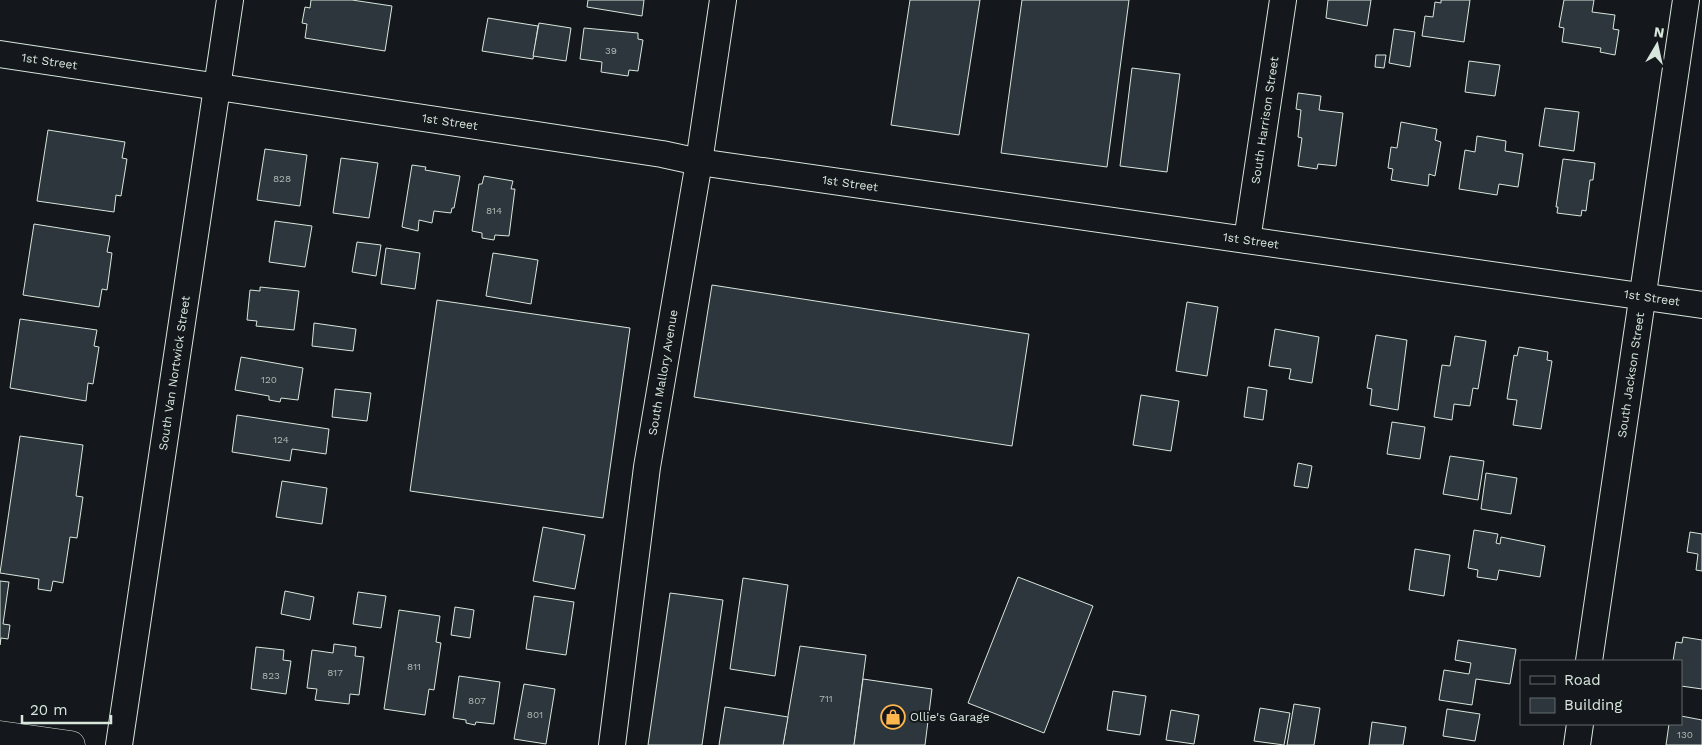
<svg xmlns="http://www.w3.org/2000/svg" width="1702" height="745" font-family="'Work Sans',sans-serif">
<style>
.building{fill:#2c363c;stroke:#d8e6dc}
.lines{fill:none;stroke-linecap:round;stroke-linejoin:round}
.street-casing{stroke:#d8e6dc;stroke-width:28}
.secondary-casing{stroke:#d8e6dc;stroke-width:29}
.street{stroke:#14181c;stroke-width:26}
.secondary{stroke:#14181c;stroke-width:28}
.labels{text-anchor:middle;stroke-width:4;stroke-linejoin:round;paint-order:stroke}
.number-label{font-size:10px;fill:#adbab4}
.street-label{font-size:12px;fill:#d8e6dc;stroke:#14181c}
.poi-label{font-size:12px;fill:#d8e6dc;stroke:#14181c;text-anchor:start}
</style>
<rect width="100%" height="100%" fill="#14181c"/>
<!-- building -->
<g class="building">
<path d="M311 0H352L392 6 385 51 305 38 307 24 302 23 305 7 310 8Z"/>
<path d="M588 0H644L642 16 587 7Z"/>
<path d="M910 0H980L959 135 891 125Z"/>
<path d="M1022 0H1129L1107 167 1001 153Z"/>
<path d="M1328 0H1371L1367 26 1326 18Z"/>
<path d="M1441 0H1470L1464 42 1422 36 1425 16 1433 17 1435 2 1441 3Z"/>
<path d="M1564 0H1594L1592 12 1615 15 1613 29 1619 30 1615 55 1600 52 1601 48 1562 42 1564 28 1559 27Z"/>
<path d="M488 18 538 26 533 59 482 51Z"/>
<path d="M539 23 571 28 566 61 533 56Z"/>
<path d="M584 28 638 33V39L643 40 638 71 629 70 628 76 601 72 602 62 580 59Z"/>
<path d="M1394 29 1415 32 1410 67 1389 63Z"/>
<path d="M1376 55H1386L1384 68 1375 67Z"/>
<path d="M1469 61 1500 65 1495 96 1465 92Z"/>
<path d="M1132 68 1180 74 1167 172 1120 166Z"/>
<path d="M1298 93 1321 96 1319 110 1343 113 1336 166 1318 164 1317 169 1298 166 1302 138 1298 137 1301 110 1296 109Z"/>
<path d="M1545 108 1579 112 1574 151 1539 146Z"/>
<path d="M1401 122 1437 129 1435 140 1441 142 1435 176 1429 174 1428 186 1391 180 1393 169 1388 168 1391 147 1397 148Z"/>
<path d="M48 130 125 142 122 158 127 159 121 196 116 195 114 212 37 201Z"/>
<path d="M1477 136 1506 141 1505 151 1523 154 1518 187 1499 184 1497 195 1459 189 1465 150 1475 152Z"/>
<path d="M265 149 307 155 300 206 257 200Z"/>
<path d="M341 158 378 163 369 218 333 213Z"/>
<path d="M1563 159 1595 163 1593 180H1590L1586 211 1582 210 1581 216 1557 213 1558 207H1556Z"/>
<path d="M412 165 426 167 425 170 460 176 454 208H452L451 213 434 211 432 223 419 220 418 231 402 227Z"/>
<path d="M484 176 513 181 511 189H515L509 236 495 235 494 240 482 238V233L472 231 479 184H482Z"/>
<path d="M275 221 312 226 305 267 269 262Z"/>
<path d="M34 224 110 236 107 252 112 253 107 290 102 289 99 307 23 295Z"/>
<path d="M357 242 381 245 376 276 352 272Z"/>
<path d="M386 248 420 253 415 289 381 284Z"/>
<path d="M493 253 538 260 531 304 486 296Z"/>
<path d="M712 285 1029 334 1012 446 694 397Z"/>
<path d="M260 287 299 291 294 330 256 326 257 321 247 320 250 290 260 291Z"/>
<path d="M437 300 630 328 603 518 410 491Z"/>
<path d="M1187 302 1218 307 1207 376 1176 371Z"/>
<path d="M20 319 97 330 94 346 99 347 93 384 88 383 86 401 10 388Z"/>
<path d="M314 323 356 329 353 351 312 346Z"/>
<path d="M1275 329 1319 337 1312 383 1289 379 1291 369 1269 366Z"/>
<path d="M1376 335 1407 340 1398 410 1370 405 1372 389 1367 388Z"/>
<path d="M1455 336 1486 341 1478 389 1473 388 1470 406 1454 404 1452 420 1434 417 1442 365 1450 366Z"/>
<path d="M1519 347 1548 352 1547 360 1552 361 1541 429 1513 425 1517 400 1507 399 1514 355 1517 356Z"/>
<path d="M241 357 303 368 298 400 281 398 280 402 269 400V396L235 390Z"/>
<path d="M1248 387 1267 390 1263 420 1244 417Z"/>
<path d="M335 389 371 393 367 421 332 417Z"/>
<path d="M1141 395 1179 401 1171 451 1133 445Z"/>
<path d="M237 415 329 429 326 454 292 449 290 461 232 452Z"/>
<path d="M1392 422 1425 427 1420 459 1387 454Z"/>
<path d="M20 436 83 445 76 496 83 497 77 538 70 537 63 583 53 581 51 591 38 589 39 579 0 573Z"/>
<path d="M1450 456 1484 461 1478 500 1443 494Z"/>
<path d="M1298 463 1312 466 1308 488 1294 486Z"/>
<path d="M1486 473 1517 478 1511 514 1481 509Z"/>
<path d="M282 481 327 488 322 524 276 517Z"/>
<path d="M543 527 585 535 575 589 533 581Z"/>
<path d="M1474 530 1498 534 1496 543 1500 544 1501 537 1545 546 1540 577 1499 570 1497 580 1477 577 1478 570 1468 568Z"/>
<path d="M1690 532 1702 534V571L1696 570 1698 554 1687 552Z"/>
<path d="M1415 549 1450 555 1444 596 1409 590Z"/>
<path d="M1018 577 1093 606 1044 733 968 703Z"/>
<path d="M743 578 788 585 775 676 730 669Z"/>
<path d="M0 581 9 582 3 624 10 625 8 639 1 638 0 645Z"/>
<path d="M285 591 314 597 310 620 281 614Z"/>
<path d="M358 592 386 596 381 628 353 624Z"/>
<path d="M670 593 723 600 702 745H648Z"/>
<path d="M534 596 574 602 566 655 526 649Z"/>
<path d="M455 607 474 610 470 638 451 635Z"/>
<path d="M399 610 440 616 436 642 441 643 434 690 429 689 425 715 384 709Z"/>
<path d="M1683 637 1702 640V689L1681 686V661H1673L1676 642 1682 643Z"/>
<path d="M1458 640 1516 649 1510 684 1476 679 1472 705 1439 700 1444 670 1469 674 1471 663 1455 660Z"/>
<path d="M334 644 356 647 355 656 364 657 359 695 350 694 349 704 315 700 317 689 307 688 312 650 333 653Z"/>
<path d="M800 646 866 655 854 745H783Z"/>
<path d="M256 647 284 650 283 660 291 661 286 694 251 689Z"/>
<path d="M459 676 500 682 494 724 476 722 475 725 466 723V720L453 718Z"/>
<path d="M863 679 932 689 925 745H854Z"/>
<path d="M524 684 555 689 546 744 514 739Z"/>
<path d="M1113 691 1146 696 1140 735 1107 730Z"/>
<path d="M1294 704 1320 708 1314 745H1287Z"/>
<path d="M725 707 788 717 783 745H719Z"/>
<path d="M1260 708 1290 713 1284 745 1254 741Z"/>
<path d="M1447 709 1480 714 1475 741 1443 736Z"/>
<path d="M1171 710 1199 715 1194 744 1166 740Z"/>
<path d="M1681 716 1702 720V745H1666L1669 724H1681Z"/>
<path d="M1372 722 1406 727 1403 745H1369Z"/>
</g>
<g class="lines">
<!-- street casing -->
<g class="street-casing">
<g id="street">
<path id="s1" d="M0 54 662 154 699 162 1702 305"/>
<path id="s2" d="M1247 240 1283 0"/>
<path id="s3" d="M1589 661 1686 0"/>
<path id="s4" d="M119 745 230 0"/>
<path id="s5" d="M612 745 647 467 699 162 723 0"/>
<path d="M1577 745 1580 724"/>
</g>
</g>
<!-- secondary casing -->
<g class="secondary-casing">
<path id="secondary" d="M0 735 71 745"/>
</g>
<!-- street -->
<use href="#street" class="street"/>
<!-- secondary -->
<use href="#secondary" class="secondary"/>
</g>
<!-- icons -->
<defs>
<g id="shop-ring" transform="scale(1.25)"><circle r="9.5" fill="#14181c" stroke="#ffb74d" stroke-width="1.5"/><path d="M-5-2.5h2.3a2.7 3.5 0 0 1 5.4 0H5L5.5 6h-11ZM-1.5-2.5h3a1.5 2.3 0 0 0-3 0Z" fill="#ffb74d"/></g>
</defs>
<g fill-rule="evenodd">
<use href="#shop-ring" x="893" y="717"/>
</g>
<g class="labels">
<!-- number labels -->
<g class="number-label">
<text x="611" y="54">39</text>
<text x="282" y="182">828</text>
<text x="494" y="214">814</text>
<text x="269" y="383">120</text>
<text x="281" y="443">124</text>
<text x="414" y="670">811</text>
<text x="335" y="676">817</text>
<text x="271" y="679">823</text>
<text x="826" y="702">711</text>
<text x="477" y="704">807</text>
<text x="535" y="718">801</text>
<text x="1685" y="738">130</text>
</g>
<!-- street labels -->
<g class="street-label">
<text dy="4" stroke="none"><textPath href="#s1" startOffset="50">1st Street</textPath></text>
<text dy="4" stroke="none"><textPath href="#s2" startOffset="121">South Harrison Street</textPath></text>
<text dy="4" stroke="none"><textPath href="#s1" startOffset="455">1st Street</textPath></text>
<text dy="4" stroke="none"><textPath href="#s1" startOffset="860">1st Street</textPath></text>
<text dy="4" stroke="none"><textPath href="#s1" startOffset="1265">1st Street</textPath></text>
<text dy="4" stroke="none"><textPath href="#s1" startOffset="1670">1st Street</textPath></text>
<text dy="4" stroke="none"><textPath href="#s4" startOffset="376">South Van Nortwick Street</textPath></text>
<text dy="4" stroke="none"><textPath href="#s5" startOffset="376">South Mallory Avenue</textPath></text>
<text dy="4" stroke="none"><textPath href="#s3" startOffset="289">South Jackson Street</textPath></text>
</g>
<!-- poi labels -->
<g class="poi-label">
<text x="910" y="721">Ollie's Garage</text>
</g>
</g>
<!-- legend -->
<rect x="1520" y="660" width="162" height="65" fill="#14181c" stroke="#626a69"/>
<rect x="1530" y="676" width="25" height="8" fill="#14181c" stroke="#626a69"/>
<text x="1564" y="685" font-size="15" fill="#d8e6dc">Road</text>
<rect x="1530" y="698" width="25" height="15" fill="#2c363c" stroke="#626a69"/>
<text x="1564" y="710" font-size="15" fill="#d8e6dc">Building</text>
<!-- north arrow -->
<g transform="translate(1657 45) rotate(9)" stroke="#14181c" stroke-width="4" paint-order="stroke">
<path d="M0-4L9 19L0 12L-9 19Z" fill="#d8e6dc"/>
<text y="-8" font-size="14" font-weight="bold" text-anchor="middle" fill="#d8e6dc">N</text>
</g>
<!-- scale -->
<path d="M22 715v8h89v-8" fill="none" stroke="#d8e6dc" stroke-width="2.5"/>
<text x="30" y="715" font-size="15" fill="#d8e6dc" stroke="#14181c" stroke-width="4" paint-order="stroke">20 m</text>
</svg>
